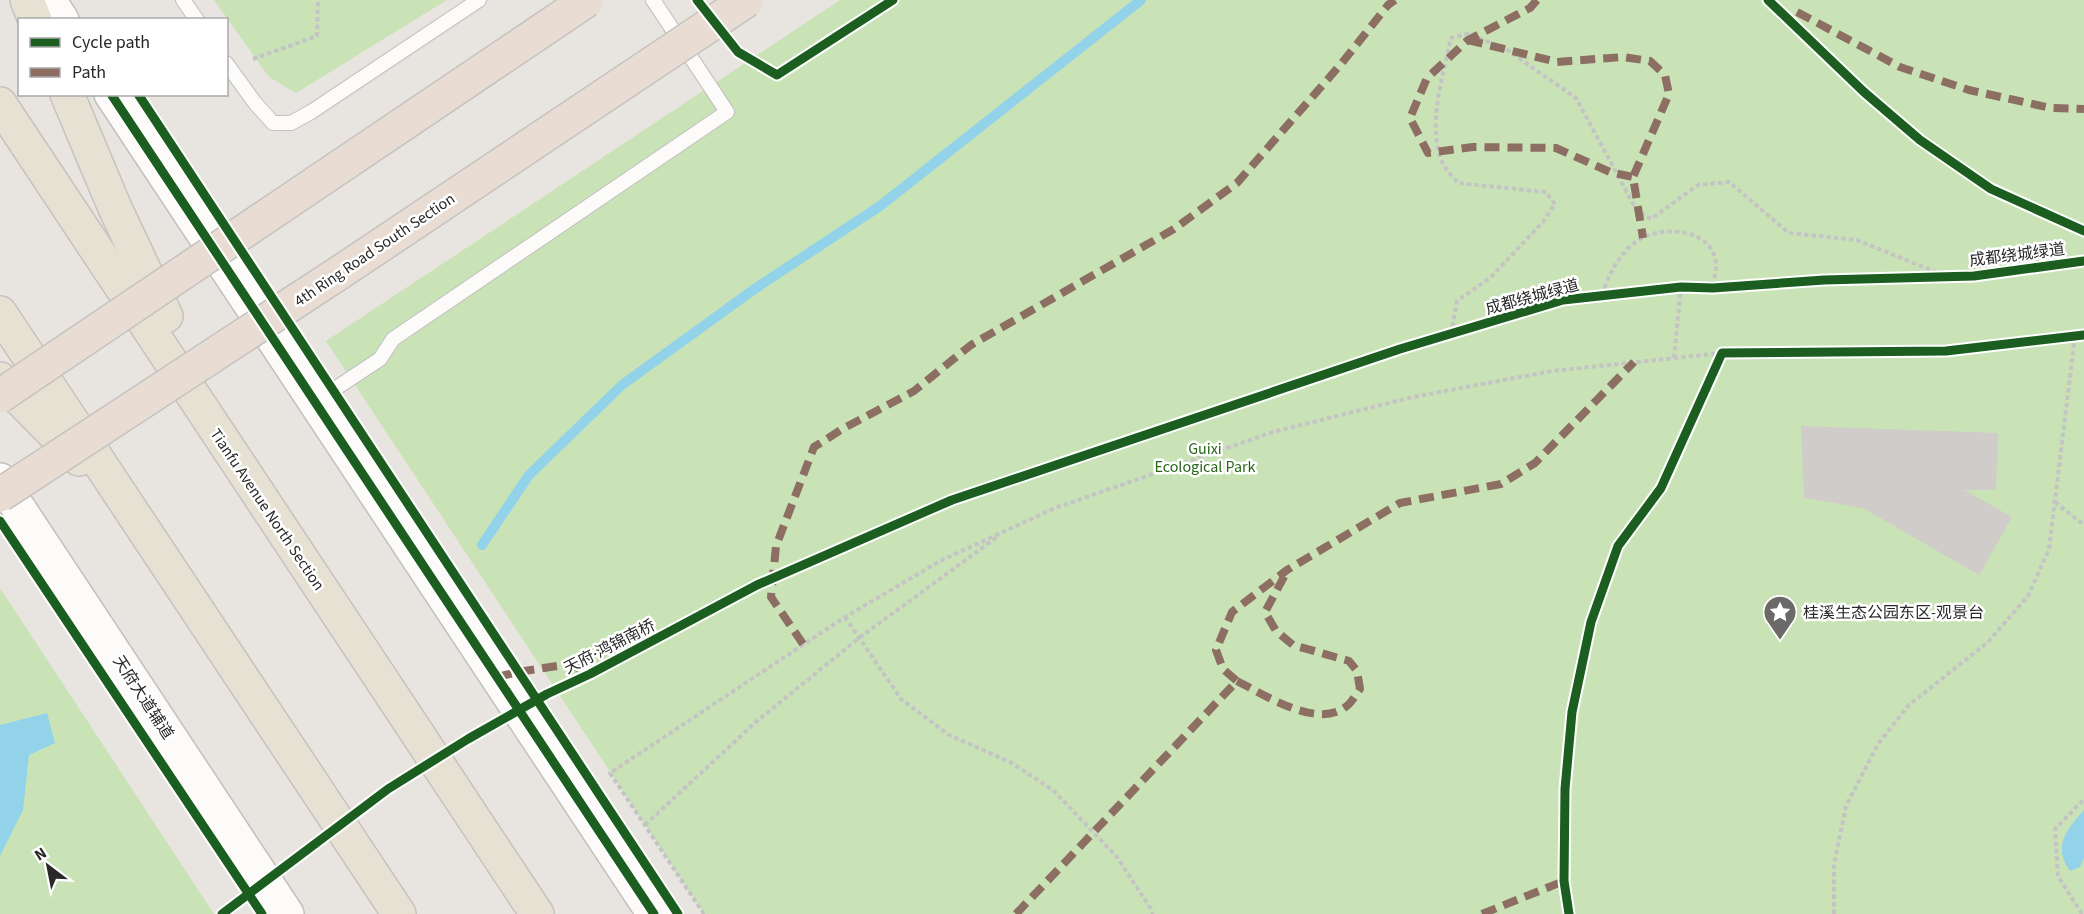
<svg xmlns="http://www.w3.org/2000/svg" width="2084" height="914" font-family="'Source Sans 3','Noto Sans SC',sans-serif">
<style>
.green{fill:#c9e3b7}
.water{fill:#92d3ea}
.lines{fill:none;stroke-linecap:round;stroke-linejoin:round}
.stream{stroke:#92d3ea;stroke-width:10}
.building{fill:#cfccc9}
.lane-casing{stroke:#c1c0c0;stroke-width:16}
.secondary-casing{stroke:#c1c0c0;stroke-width:36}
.primary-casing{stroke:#c4c3c1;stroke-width:36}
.path{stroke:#c4c4c4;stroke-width:4;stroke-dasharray:4.5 3;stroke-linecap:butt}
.lane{stroke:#fcfbfa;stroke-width:14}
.secondary{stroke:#fcfbfa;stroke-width:33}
.primary{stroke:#e6e1d2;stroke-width:33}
.highway-bridge-casing{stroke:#c4c3c1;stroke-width:36;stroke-linecap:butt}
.highway-bridge{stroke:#e9dcd2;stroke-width:33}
.quiet{stroke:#8d6e63;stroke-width:8;stroke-dasharray:15 8;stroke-linecap:butt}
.cycleway-casing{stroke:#fff;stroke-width:13}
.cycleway{stroke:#1b5e20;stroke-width:9}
.labels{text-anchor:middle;stroke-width:5;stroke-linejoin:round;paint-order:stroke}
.street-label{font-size:16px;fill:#292929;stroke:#fff}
.park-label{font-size:16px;fill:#29661a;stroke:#fff}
.poi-label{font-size:16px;fill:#292929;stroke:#fff;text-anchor:start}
</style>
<rect width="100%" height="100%" fill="#e8e4df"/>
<!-- green -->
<g class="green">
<path d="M214 0H447L296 93 269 77Z"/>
<path d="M840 0H2084V914H704L326 341Z"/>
<path d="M0 588 214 914H0Z"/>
</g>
<!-- water -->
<g class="water">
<path d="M47 713 55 743 29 755 23 810 0 856V725Z"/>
<path d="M2084 810V858L2080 867 2070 871C2052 846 2067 829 2084 810Z"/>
</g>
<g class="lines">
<!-- stream -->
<path class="stream" d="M482 545 529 475 622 385 753 290 880 206 1141 0"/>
</g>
<!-- building -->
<path class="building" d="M1801 426 1998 433 1996 490H1964L2012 517 1979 575 1863 508 1804 498Z"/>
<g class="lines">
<!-- lane casing -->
<g class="lane-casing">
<g id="lane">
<path d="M183 0 197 20"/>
<path d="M226 63 255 103 273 123H291L311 112 479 0"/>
<path d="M315 402 380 359 393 339 727 112 653 0"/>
</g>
</g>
<!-- secondary casing -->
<g class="secondary-casing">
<g id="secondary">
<path d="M49 0 62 20"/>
<path d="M111 94 654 914"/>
<path d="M0 480 287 914"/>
</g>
</g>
<!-- primary casing -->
<g class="primary-casing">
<g id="primary">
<path d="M27 0 35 20"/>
<path d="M67 94 115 208 166 316"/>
<path d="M0 104 537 914"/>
<path d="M0 313 399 914"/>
<path d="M0 379 79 459"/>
</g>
</g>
<!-- path -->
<g class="path">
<path d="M253 59 317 36 318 0"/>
<path d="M1602 295C1609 275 1617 257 1633 244 1656 224 1713 226 1716 264 1716 272 1714 280 1713 288"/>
<path d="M1451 334 1457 301 1491 277 1543 222 1555 204 1546 192 1458 183C1453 177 1447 171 1443 164 1426 128 1443 75 1451 38L1467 34 1503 47 1576 98 1637 211 1651 219 1698 185 1729 182 1789 233 1857 240 1948 277"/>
<path d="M1674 358 1681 287"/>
<path d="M2055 502 2084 525"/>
<path d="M845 617 901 699 949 735 1010 762 1053 790 1117 857 1151 909 1153 914"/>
<path d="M645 825 757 721 859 638 997 537"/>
<path d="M704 914 610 773 845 617 942 560 1055 508 1273 432 1413 397 1552 371 1722 353"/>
<path d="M1834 914V864L1846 806 1878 744 1909 705 1988 642 2028 596 2049 549 2075 336"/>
<path d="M2082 914 2058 876 2055 829 2084 799"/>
</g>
<!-- lane -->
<use href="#lane" class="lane"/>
<!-- secondary -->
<use href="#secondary" class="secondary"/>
<!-- primary -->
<use href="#primary" class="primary"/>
<!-- highway-bridge casing -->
<g class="highway-bridge-casing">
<g id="highway-bridge">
<path d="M0 396 587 0"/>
<path d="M0 495 342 271 747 0"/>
</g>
</g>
<!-- highway-bridge -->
<use href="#highway-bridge" class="highway-bridge"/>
<!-- quiet -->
<g class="quiet">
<path d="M1537 0 1530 8 1468 40 1427 78 1410 118 1428 153 1473 147 1556 148 1610 172 1633 177"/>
<path d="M1797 12 1900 67 1969 90 2051 108 2084 109"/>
<path d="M1468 40 1557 62 1623 57 1650 61 1665 75 1669 94 1633 177 1643 238"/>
<path d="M803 644 771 597 776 546 814 447 844 428 914 391 971 345 1174 229 1237 183 1341 64 1388 5 1395 0"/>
<path d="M497 677 518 672 570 664 590 674"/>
<path d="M1237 681C1265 695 1321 732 1349 704 1353 700 1356 694 1360 689L1357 671 1349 661 1293 645 1276 631 1265 612 1285 575"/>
<path d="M1016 914 1237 681 1223 669 1216 650 1232 612 1287 570 1400 503 1501 484 1535 463 1634 362"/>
<path d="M1482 914 1564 881"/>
</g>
<!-- cycleway casing -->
<g class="cycleway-casing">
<g id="cycleway">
<path d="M697 0 738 52 777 75 893 0"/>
<path d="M1768 0 1864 92 1920 140 1991 189 2084 231"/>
<path d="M111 94 654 914"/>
<path d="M138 94 678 914"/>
<path d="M0 521 262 914"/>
<path d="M222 914 388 789 468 739 547 694 590 674 757 585 952 500 1400 349 1563 300 1681 287 1713 288 1824 280 1974 276 2084 261"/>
<path d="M1569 914 1564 881 1565 789 1572 712 1591 622 1618 546 1661 488 1722 353 1946 351 2084 335"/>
</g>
</g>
<!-- cycleway -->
<use href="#cycleway" class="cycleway"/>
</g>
<!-- icons -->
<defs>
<g id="sight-pin" transform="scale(1.725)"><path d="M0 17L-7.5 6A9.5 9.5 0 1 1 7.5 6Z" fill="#6c6a69" stroke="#fff"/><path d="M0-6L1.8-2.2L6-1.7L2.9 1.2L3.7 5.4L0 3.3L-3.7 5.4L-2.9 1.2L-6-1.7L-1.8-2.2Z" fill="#fff"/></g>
</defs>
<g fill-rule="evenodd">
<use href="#sight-pin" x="1780" y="612"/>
</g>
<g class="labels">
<!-- street labels -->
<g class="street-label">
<text transform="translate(374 249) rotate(-34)" y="6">4th Ring Road South Section</text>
<text transform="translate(2017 254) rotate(-7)" y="6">成都绕城绿道</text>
<text transform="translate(1532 296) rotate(-15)" y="6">成都绕城绿道</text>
<text transform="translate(268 509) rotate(56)" y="6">Tianfu Avenue North Section</text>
<text transform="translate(609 646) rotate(-27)" y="6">天府·鸿锦南桥</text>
<text transform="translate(144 697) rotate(57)" y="6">天府大道辅道</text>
</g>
<!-- park labels -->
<g class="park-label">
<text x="1205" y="454">Guixi<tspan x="1205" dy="18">Ecological Park</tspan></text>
</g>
<!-- poi labels -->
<g class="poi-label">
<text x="1803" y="618">桂溪生态公园东区-观景台</text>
</g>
</g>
<!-- legend -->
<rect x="18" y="18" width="210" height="78" fill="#ffffff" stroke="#a9a9a9" stroke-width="1.5"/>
<rect x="30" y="38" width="30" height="9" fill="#1b5e20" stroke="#a9a9a9" stroke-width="1.5"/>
<text x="72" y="48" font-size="18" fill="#292929">Cycle path</text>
<rect x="30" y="68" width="30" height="9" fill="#8d6e63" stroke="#a9a9a9" stroke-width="1.5"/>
<text x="72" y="78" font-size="18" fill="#292929">Path</text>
<!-- north arrow -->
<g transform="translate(48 866) rotate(328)" stroke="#ffffff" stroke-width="4.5" paint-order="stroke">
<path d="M0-4.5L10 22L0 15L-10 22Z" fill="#292929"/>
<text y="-9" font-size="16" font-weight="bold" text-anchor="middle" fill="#292929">N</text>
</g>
</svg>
